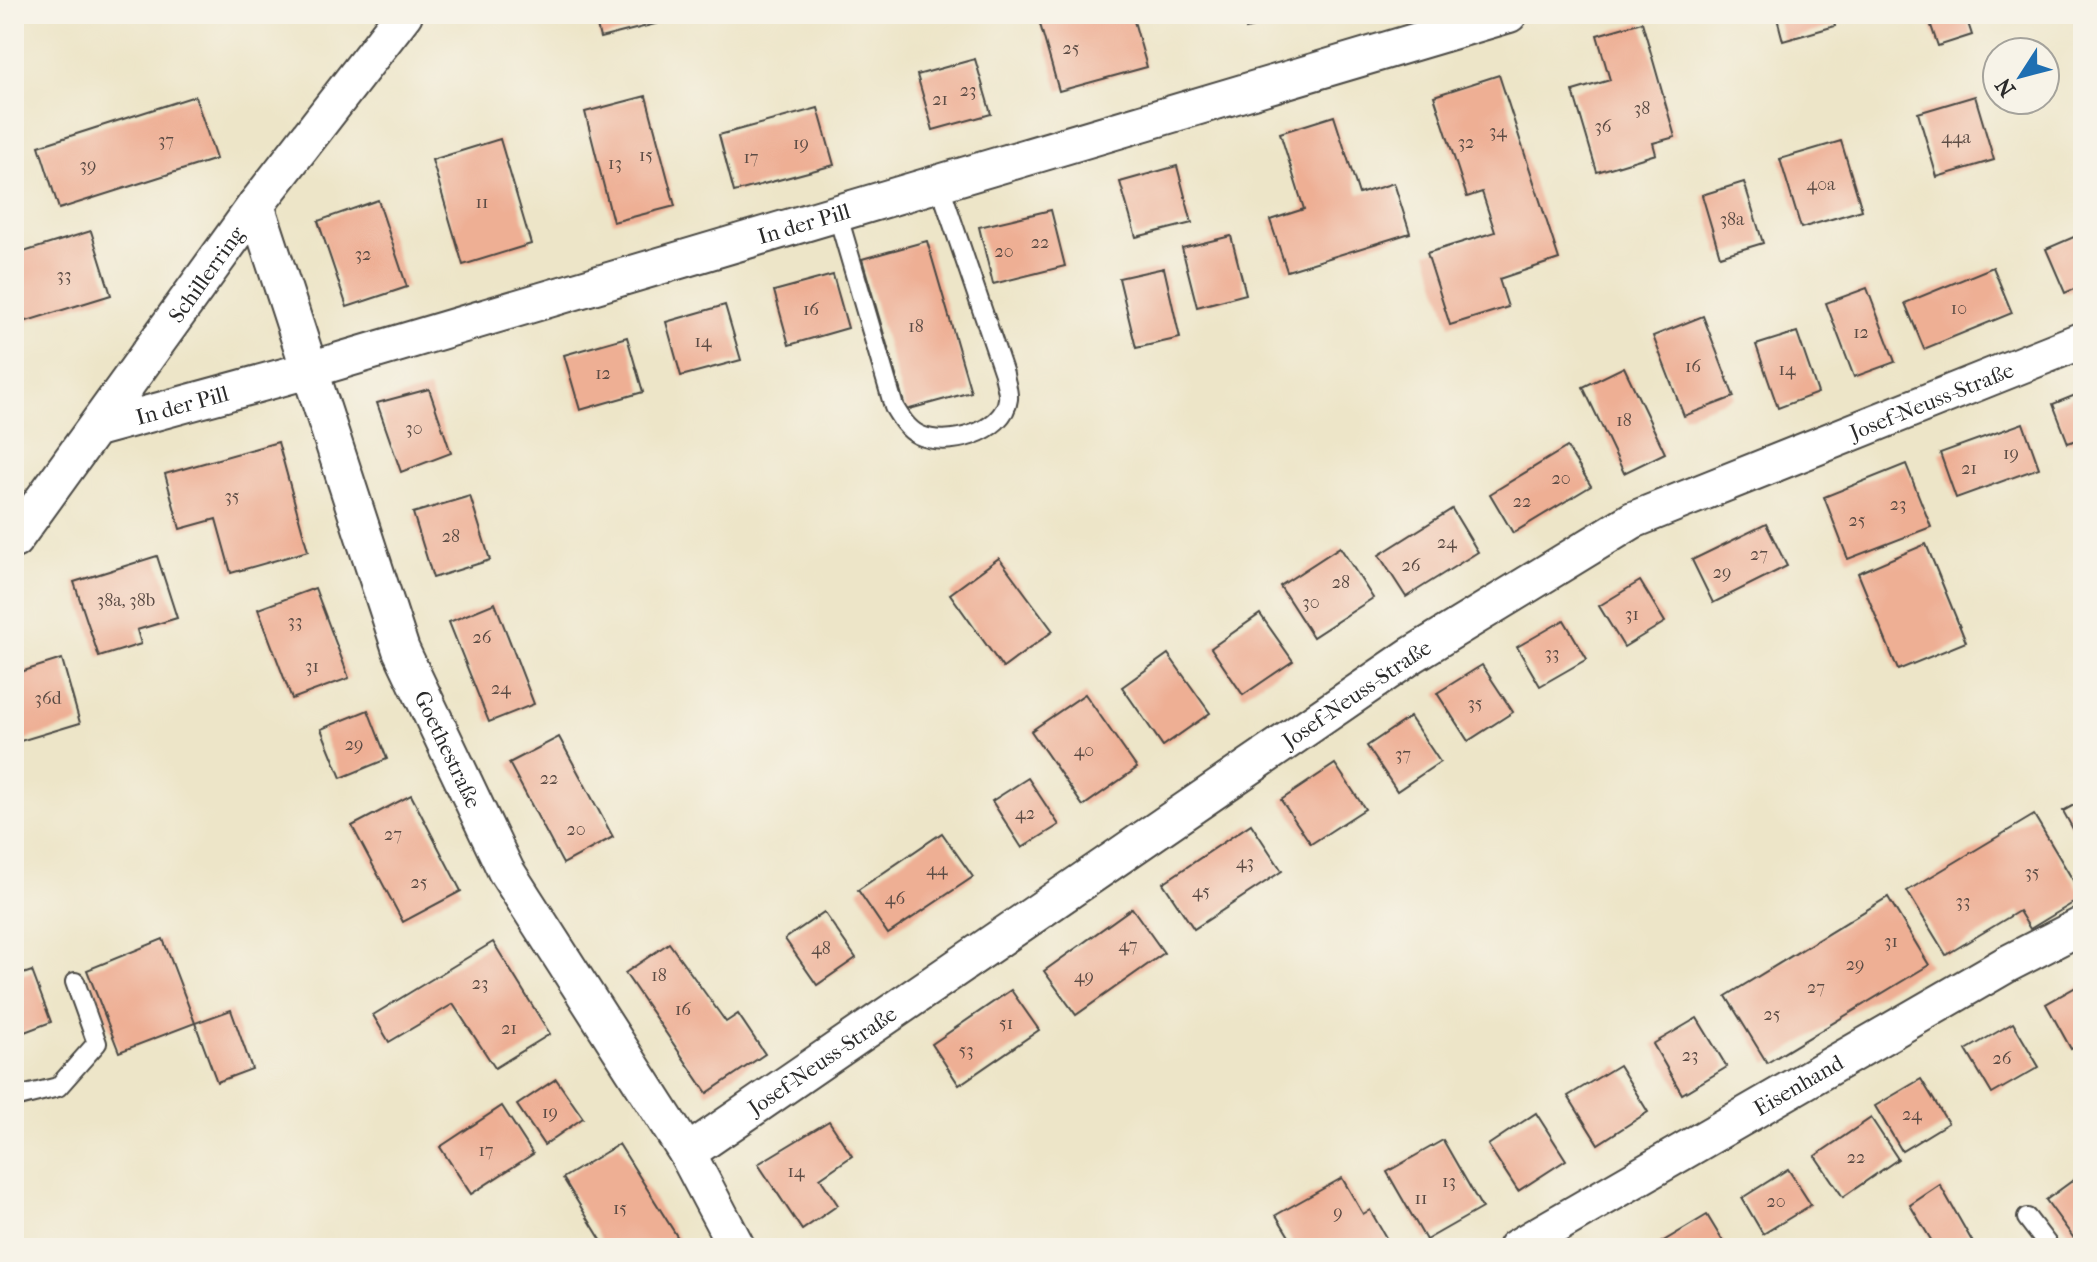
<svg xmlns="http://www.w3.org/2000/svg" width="2097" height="1262" font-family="'IM FELL French Canon',serif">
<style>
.building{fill:#eeaf94}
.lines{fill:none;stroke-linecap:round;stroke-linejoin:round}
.service-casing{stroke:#484743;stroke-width:22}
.minor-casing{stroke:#484743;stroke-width:40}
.service{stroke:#fff;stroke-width:18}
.minor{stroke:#fff;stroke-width:36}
.labels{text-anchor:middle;stroke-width:8;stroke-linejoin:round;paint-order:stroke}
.number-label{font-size:18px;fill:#5c4c45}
.street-label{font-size:22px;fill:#2b2b2b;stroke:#f7f3e8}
</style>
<rect width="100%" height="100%" fill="#f7f3e8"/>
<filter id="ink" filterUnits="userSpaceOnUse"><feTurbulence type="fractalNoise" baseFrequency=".0125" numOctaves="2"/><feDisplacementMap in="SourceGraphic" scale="16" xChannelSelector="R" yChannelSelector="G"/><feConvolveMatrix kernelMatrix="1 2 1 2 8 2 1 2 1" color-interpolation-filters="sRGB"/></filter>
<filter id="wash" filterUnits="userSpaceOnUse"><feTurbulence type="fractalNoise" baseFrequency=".006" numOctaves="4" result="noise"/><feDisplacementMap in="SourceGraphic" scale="32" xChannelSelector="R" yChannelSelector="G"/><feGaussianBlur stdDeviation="1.8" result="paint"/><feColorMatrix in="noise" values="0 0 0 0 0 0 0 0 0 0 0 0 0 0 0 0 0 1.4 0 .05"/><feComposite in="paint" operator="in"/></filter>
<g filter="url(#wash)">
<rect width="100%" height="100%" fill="#ede5c8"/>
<g id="blocks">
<!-- building -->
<g class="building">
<path d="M594 14H657L659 23 600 38Z"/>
<path d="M1047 14H1132L1147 67 1059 91 1038 17Z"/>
<path d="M1242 14H1296V15L1246 29Z"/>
<path d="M1776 14H1832L1835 26 1783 41Z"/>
<path d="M1927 14H1965L1972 35 1938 46Z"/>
<path d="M1642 22 1675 137 1653 143 1656 154 1597 172 1573 91 1610 80 1597 35Z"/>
<path d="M975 59 991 114 933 130 917 75Z"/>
<path d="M1499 75 1559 259 1499 279 1508 307 1450 325 1427 253 1495 232 1482 192 1467 197 1434 96Z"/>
<path d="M195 96 216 159 59 209 39 146Z"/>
<path d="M646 96 675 206 613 222 585 112Z"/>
<path d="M1975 96 1994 160 1937 177 1918 113Z"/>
<path d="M818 108 834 165 734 192 719 135Z"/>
<path d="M1334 116 1359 194 1394 183 1410 233 1287 271 1270 220 1304 209 1280 133Z"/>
<path d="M500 139 531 244 463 265 432 160Z"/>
<path d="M1841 141 1862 210 1801 228 1780 159Z"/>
<path d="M1177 166 1192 223 1136 237 1120 182Z"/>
<path d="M1744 182 1763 243 1720 256 1702 195Z"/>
<path d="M378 200 407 287 347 307 318 221Z"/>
<path d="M1051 210 1065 266 993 284 979 227Z"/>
<path d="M91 231 111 295 14 325V255Z"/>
<path d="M2083 233V285L2065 293 2046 249Z"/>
<path d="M1231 236 1246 294 1197 307 1182 248Z"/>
<path d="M927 241 971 392 906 410 862 259Z"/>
<path d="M1993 267 2012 313 1924 349 1905 303Z"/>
<path d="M1164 268 1180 338 1136 348 1119 278Z"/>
<path d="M833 275 848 328 789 345 774 291Z"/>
<path d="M1867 288 1895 362 1854 377 1826 303Z"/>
<path d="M725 305 741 360 681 376 666 322Z"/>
<path d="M1703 316 1734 397 1684 416 1653 336Z"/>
<path d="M1797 332 1818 393 1778 408 1756 345Z"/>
<path d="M627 337 643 392 580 410 564 355Z"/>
<path d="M1624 367 1665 453 1624 473 1583 387Z"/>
<path d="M429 389 451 453 401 472 377 403Z"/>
<path d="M2083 392V438L2068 443 2053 404Z"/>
<path d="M2023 423 2039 468 1956 498 1940 453Z"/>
<path d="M278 442 308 551 231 573 216 519 180 529 165 474Z"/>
<path d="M1567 447 1591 486 1513 533 1490 494Z"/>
<path d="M1906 464 1931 527 1848 559 1824 497Z"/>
<path d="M470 496 490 560 433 578 413 513Z"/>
<path d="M1452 509 1478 552 1406 597 1379 555Z"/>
<path d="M1766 524 1787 566 1713 603 1692 560Z"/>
<path d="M1926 544 1966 642 1898 670 1858 573Z"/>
<path d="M1340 547 1373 598 1313 637 1280 586Z"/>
<path d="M157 556 177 618 137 630 141 644 99 657 74 582Z"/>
<path d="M999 558 1053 631 1003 668 950 594Z"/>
<path d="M1640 581 1665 622 1624 647 1599 606Z"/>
<path d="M315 588 349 678 292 699 258 609Z"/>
<path d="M495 603 534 704 489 722 449 622Z"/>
<path d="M1260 614 1293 661 1243 695 1211 648Z"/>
<path d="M1564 620 1587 659 1540 686 1517 647Z"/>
<path d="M1168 654 1210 713 1163 746 1122 687Z"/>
<path d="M62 659 80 723 14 743V674Z"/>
<path d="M1482 665 1513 712 1468 741 1437 693Z"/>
<path d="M1085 694 1137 768 1083 806 1031 731Z"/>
<path d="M368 710 387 759 341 778 321 729Z"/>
<path d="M1410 717 1440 762 1397 791 1367 746Z"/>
<path d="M559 737 613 837 563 864 509 763Z"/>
<path d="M1335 764 1365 809 1311 844 1281 800Z"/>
<path d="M1028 778 1059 825 1022 848 992 801Z"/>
<path d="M411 795 461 891 403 922 352 826Z"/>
<path d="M2083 800V847L2063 811Z"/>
<path d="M2034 815 2083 897 2030 929 2019 911 1946 955 1907 891Z"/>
<path d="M1251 824 1282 871 1194 929 1163 883Z"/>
<path d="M942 833 973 877 888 934 858 890Z"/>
<path d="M1888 897 1929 965 1767 1063 1726 996Z"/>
<path d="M1132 908 1164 953 1076 1015 1044 971Z"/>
<path d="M824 912 856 958 817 985 785 939Z"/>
<path d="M163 939 195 1023 119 1052 87 970Z"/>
<path d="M493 942 550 1034 495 1068 453 1004 389 1042 373 1015Z"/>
<path d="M669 943 726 1022 738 1014 765 1054 707 1093 625 973Z"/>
<path d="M32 971 51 1022 14 1036V977Z"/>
<path d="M2083 983V1042L2071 1049 2046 1004Z"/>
<path d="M1011 990 1039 1030 959 1085 932 1044Z"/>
<path d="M231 1010 252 1069 217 1082 195 1023Z"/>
<path d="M1697 1018 1727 1067 1682 1094 1653 1044Z"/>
<path d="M2013 1023 2039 1067 1992 1094 1966 1050Z"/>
<path d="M1619 1065 1648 1112 1598 1144 1568 1096Z"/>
<path d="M556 1079 583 1118 544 1145 517 1105Z"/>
<path d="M1921 1079 1948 1123 1902 1151 1875 1106Z"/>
<path d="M502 1106 533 1154 471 1194 440 1147Z"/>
<path d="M1536 1113 1566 1160 1518 1191 1488 1145Z"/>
<path d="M1871 1118 1898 1159 1843 1197 1815 1156Z"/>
<path d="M829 1121 852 1156 820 1178 838 1205 802 1230 758 1164Z"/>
<path d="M1443 1140 1482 1208 1426 1240 1387 1172Z"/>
<path d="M619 1144 678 1238 661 1248H606L563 1178Z"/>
<path d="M1788 1169 1811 1205 1763 1234 1742 1198Z"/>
<path d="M2083 1173V1248H2081L2046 1200Z"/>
<path d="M1342 1178 1363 1214 1370 1210 1392 1248H1296L1276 1215Z"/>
<path d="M1940 1185 1976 1248H1936L1910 1205Z"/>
<path d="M1707 1215 1727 1248H1658L1657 1245Z"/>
</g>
</g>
</g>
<g filter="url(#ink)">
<use href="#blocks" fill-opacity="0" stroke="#484743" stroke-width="2"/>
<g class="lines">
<!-- service casing -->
<g class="service-casing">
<g id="service">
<path d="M837 213 894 407C900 417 907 429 919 435 946 448 1004 433 1008 399 1009 392 1005 382 1004 374L939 183"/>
<path d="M14 1098 58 1087 97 1043 75 982"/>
<path d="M2027 1218 2050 1248"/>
</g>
</g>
<!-- minor casing -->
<g class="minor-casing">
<g id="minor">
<path id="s1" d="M256 205 401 650 506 871 687 1153 737 1248"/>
<path id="s2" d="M97 428 309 370 1509 14"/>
<path id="s3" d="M14 540 256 205 404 14"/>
<path id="s4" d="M687 1153 1412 655 1633 520 2083 340"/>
<path id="s5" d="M1516 1248 2007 964 2083 925"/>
</g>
</g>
<!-- service -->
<use href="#service" class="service"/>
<!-- minor -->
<use href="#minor" class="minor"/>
</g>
</g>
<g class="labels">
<!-- number labels -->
<g class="number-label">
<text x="1071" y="54">25</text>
<text x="968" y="96">23</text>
<text x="940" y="105">21</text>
<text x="1642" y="114">38</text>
<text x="1603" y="132">36</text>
<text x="1498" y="137">34</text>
<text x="1956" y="143">44a</text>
<text x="166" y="146">37</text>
<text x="1466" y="148">32</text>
<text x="801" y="149">19</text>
<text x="646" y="161">15</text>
<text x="751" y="163">17</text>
<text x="615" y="169">13</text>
<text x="88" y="171">39</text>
<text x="1821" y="190">40a</text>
<text x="482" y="208">11</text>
<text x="1732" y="225">38a</text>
<text x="1040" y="248">22</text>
<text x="1004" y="257">20</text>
<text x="363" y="260">32</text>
<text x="64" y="281">33</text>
<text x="1959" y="314">10</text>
<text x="811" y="315">16</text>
<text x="916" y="332">18</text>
<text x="1861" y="338">12</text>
<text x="703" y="347">14</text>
<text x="1693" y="372">16</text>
<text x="1787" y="375">14</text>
<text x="603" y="379">12</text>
<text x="1624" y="426">18</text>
<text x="414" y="434">30</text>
<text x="2011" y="459">19</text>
<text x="1969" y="474">21</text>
<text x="1561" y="484">20</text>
<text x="232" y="502">35</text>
<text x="1522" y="507">22</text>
<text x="1898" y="510">23</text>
<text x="1857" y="526">25</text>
<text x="451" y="542">28</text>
<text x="1447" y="548">24</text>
<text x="1759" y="560">27</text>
<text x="1411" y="571">26</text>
<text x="1722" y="578">29</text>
<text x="1341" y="588">28</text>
<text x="126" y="606">38a, 38b</text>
<text x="1311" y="608">30</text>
<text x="1632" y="620">31</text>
<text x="295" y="627">33</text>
<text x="482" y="643">26</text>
<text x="1552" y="659">33</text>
<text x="312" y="672">31</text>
<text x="501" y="694">24</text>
<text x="48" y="704">36d</text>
<text x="1475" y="709">35</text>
<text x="354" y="750">29</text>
<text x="1084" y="756">40</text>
<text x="1403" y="760">37</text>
<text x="549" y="784">22</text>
<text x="1025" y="819">42</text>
<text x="576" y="835">20</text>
<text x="393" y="840">27</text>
<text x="1245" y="868">43</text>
<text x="937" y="875">44</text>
<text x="2032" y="878">35</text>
<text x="419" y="888">25</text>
<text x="1201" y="897">45</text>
<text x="895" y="904">46</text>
<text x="1963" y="907">33</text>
<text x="1891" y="947">31</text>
<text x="1128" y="951">47</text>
<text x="821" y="954">48</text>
<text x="1855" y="970">29</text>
<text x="659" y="981">18</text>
<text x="1084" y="982">49</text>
<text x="480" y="989">23</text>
<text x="1816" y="993">27</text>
<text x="683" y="1015">16</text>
<text x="1772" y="1020">25</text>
<text x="1006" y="1029">51</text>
<text x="509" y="1034">21</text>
<text x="966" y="1056">53</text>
<text x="1690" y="1061">23</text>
<text x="2002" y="1064">26</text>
<text x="550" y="1118">19</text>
<text x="1912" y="1120">24</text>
<text x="486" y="1156">17</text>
<text x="1856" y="1163">22</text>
<text x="796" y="1177">14</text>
<text x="1449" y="1187">13</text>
<text x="1421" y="1204">11</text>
<text x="1776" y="1207">20</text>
<text x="620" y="1214">15</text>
<text x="1338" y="1218">9</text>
</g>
<!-- street labels -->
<g class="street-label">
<text dy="8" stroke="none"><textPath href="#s2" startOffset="736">In der Pill</textPath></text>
<text dy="8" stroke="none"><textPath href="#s3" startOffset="328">Schillerring</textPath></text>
<text dy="8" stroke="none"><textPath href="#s4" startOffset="1460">Josef-Neuss-Straße</textPath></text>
<text dy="8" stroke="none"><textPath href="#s2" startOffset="88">In der Pill</textPath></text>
<text dy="8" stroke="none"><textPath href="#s4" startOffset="812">Josef-Neuss-Straße</textPath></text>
<text dy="8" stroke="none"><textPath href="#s1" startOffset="578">Goethestraße</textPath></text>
<text dy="8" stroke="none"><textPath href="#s4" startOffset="164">Josef-Neuss-Straße</textPath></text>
<text dy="8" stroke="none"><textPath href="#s5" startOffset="326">Eisenhand</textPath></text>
</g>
</g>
<!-- margin -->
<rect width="2097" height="1262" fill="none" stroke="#f7f3e8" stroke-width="48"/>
<!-- north arrow -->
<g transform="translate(2021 76) rotate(234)"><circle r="38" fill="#f7f3e8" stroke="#a5a39c" stroke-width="2"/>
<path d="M0-6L14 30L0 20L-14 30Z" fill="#1f6fb2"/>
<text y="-12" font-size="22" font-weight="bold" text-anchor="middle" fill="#2b2b2b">N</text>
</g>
</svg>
